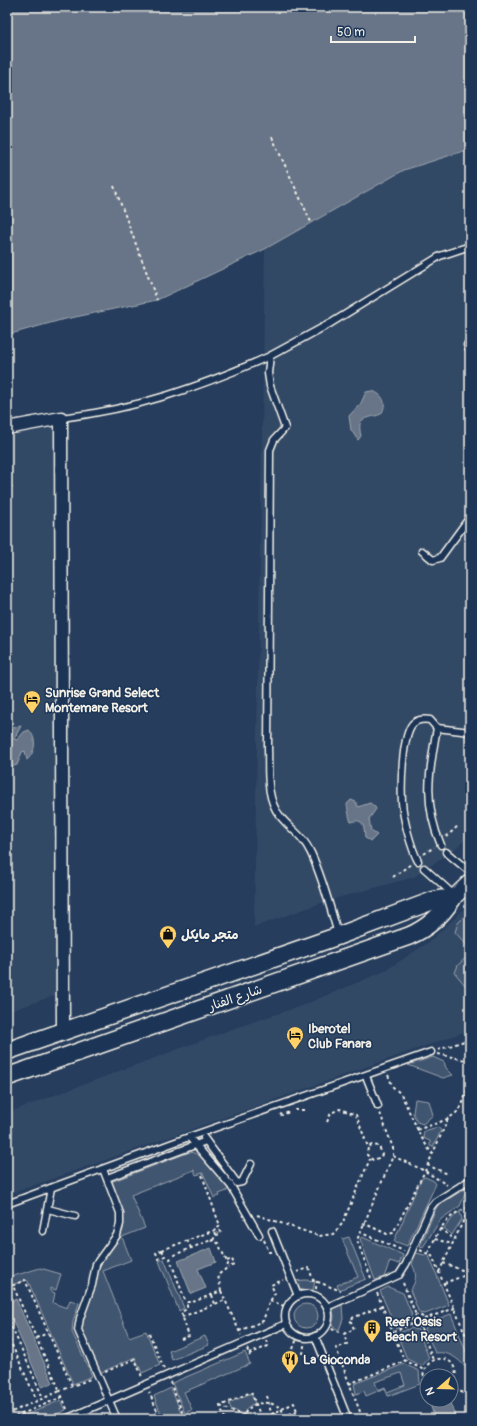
<svg xmlns="http://www.w3.org/2000/svg" width="477" height="1426" font-family="Pangolin,'Playpen Sans Arabic',sans-serif">
<style>
.built{fill:#334966}
.green{fill:#40546f;stroke:#9aa2ac;fill-rule:evenodd}
.water{fill:#677588;stroke:#9fa7ae}
.lines{fill:none;stroke-linecap:round;stroke-linejoin:round}
.service-casing{stroke:#f4f1e8;stroke-width:9}
.minor-casing{stroke:#f4f1e8;stroke-width:15}
.tertiary-casing{stroke:#f4f1e8;stroke-width:18}
.secondary-casing{stroke:#f4f1e8;stroke-width:20}
.path{stroke:#f4f1e8;stroke-width:2;stroke-dasharray:3 3;stroke-linecap:butt}
.service{stroke:#1d3557;stroke-width:6}
.minor{stroke:#1d3557;stroke-width:12}
.tertiary{stroke:#1d3557;stroke-width:15}
.secondary{stroke:#1d3557;stroke-width:17}
.labels{text-anchor:middle;stroke-width:3;stroke-linejoin:round;paint-order:stroke}
.poi-label{font-size:13px;font-weight:bold;fill:#f4f1e8;stroke:#1d3557;text-anchor:start}
.street-label{font-size:13px;fill:#f4f1e8;stroke:#1d3557}
</style>
<rect width="100%" height="100%" fill="#263d5d"/>
<filter id="ink" filterUnits="userSpaceOnUse"><feTurbulence type="fractalNoise" baseFrequency=".025" numOctaves="2"/><feDisplacementMap in="SourceGraphic" scale="8" xChannelSelector="R" yChannelSelector="G"/><feConvolveMatrix kernelMatrix="1 2 1 2 8 2 1 2 1" color-interpolation-filters="sRGB"/></filter>
<g filter="url(#ink)">
<!-- built -->
<g class="built">
<path d="M470 149V835L454 850 414 877 330 900 254 927 265 249 404 170Z"/>
<path d="M56 427 59 994 7 1012V435Z"/>
<path d="M470 904V1030L7 1195V1113L235 1028 301 1006 385 971 429 942Z"/>
</g>
<!-- green -->
<g class="green">
<path d="M470 911V949L455 932 458 923Z"/>
<path d="M470 954V991L455 973 458 965Z"/>
<path d="M433 1057 444 1062 446 1068 453 1075 443 1078 408 1065Z"/>
<path d="M415 1099 429 1101 433 1115 423 1124 417 1122 413 1113Z"/>
<path d="M438 1127 441 1131 433 1147 430 1146V1141L423 1138 424 1131Z"/>
<path d="M190 1152C205 1154 220 1175 228 1187L227 1191 219 1194 220 1196 214 1198 203 1173 196 1175 194 1170 131 1195 145 1228 122 1237 131 1260 103 1271 129 1337 146 1331 160 1365 142 1373 135 1357 100 1373 82 1336 81 1325 102 1260 118 1239 123 1230V1214L111 1182Z"/>
<path d="M425 1177 434 1181 436 1184 407 1246 394 1241 421 1179Z"/>
<path d="M468 1187 460 1206 441 1219 423 1247 420 1246 437 1206Z"/>
<path d="M460 1212 462 1219 452 1235 444 1228 457 1213Z"/>
<path d="M349 1237 366 1279 339 1290 337 1285 358 1277 342 1239Z"/>
<path d="M362 1237 403 1255 399 1264 390 1261 384 1277 375 1280 360 1239Z"/>
<path d="M416 1253 429 1256 449 1305 425 1314 419 1313 410 1290C417 1282 417 1273 412 1264Z"/>
<path d="M164 1259 184 1308 179 1311 159 1261Z"/>
<path d="M40 1268 61 1274 56 1290 50 1288V1291L55 1293 53 1303 67 1308 70 1300 79 1303 73 1321 72 1332 92 1376 73 1384 28 1281 25 1280 7 1287V1278Z"/>
<path d="M305 1280 315 1281 313 1290H298L294 1281Z"/>
<path d="M388 1287 403 1293 412 1315 403 1326 396 1329 380 1291Z"/>
<circle cx="306" cy="1316" r="12"/>
<path d="M342 1305 343 1319 339 1330 332 1326 334 1318 333 1308Z"/>
<path d="M451 1314 470 1361V1367L466 1368C458 1358 448 1351 435 1353L425 1329 429 1322Z"/>
<path d="M411 1328 418 1330 429 1358 422 1366 407 1359 399 1339 401 1332Z"/>
<path d="M205 1336 209 1345 172 1360 169 1351Z"/>
<path d="M245 1352 250 1364 184 1392 192 1410 185 1413 172 1383Z"/>
<path d="M404 1364 419 1371 420 1384 388 1396 385 1388 366 1396 364 1391 356 1394 354 1384ZM401 1373 405 1385 387 1392 385 1387 378 1390 375 1382Z"/>
<path d="M171 1388 182 1415 172 1419H150L161 1414 154 1396Z"/>
<path d="M251 1393 255 1403 248 1407 243 1414 231 1409 229 1403Z"/>
<path d="M61 1400 66 1410 45 1419H17Z"/>
</g>
<!-- water -->
<g class="water">
<path d="M7 7H470V149L404 170 265 249 157 300 61 320 7 335Z"/>
<path d="M372 391C383 394 388 404 381 414 367 420 356 414 361 436L358 440 351 430 349 416 361 403 366 392Z"/>
<path d="M21 726 14 739 17 740 24 732 29 730C37 739 36 751 27 760L25 751 22 752 17 765 7 768V734L14 727Z"/>
<path d="M351 800 356 802 358 807 370 803 375 807 376 809 369 819 371 831 377 835 371 841 365 838C364 829 365 817 351 822 350 821 347 806 347 804Z"/>
<path d="M211 1248 216 1262 198 1269 206 1288 191 1294 178 1261Z"/>
<path d="M16 1299 53 1383 42 1387 7 1308V1303Z"/>
<path d="M432 1400H449L455 1416 454 1419H435L429 1401Z"/>
</g>
<g class="lines">
<!-- service casing -->
<g class="service-casing">
<g id="service">
<path d="M470 340 467 345 470 351"/>
<path d="M61 418C137 409 200 387 270 356"/>
<path d="M422 551 433 560 440 558 470 517"/>
<path d="M437 728 470 732"/>
<path d="M446 852 470 872"/>
<path d="M418 861C411 848 403 818 402 802 401 785 402 741 411 726 415 720 423 719 430 720L437 728C429 771 423 804 441 845"/>
<path d="M424 868 454 895"/>
<path d="M338 934C330 907 323 879 311 853 302 834 291 830 280 816 265 798 269 769 268 748L270 450 274 440 285 428 270 386 268 373 270 356 331 323 440 256 470 246"/>
<path d="M366 1076 378 1106"/>
<path d="M189 1137 231 1186 259 1235"/>
<path d="M204 1138 237 1183 242 1182 251 1164"/>
<path d="M103 1169 120 1213V1224L117 1235 96 1264 92 1285 80 1318 78 1330 117 1419"/>
<path d="M107 1178 206 1141"/>
<path d="M7 1204 189 1137 431 1052"/>
<path d="M48 1209 75 1216"/>
<path d="M43 1231 51 1188"/>
<path d="M272 1231 298 1296"/>
<circle cx="307" cy="1316" r="22"/>
<path d="M327 1307 399 1275 406 1264 431 1207 435 1202 470 1180"/>
<path d="M315 1336 348 1419"/>
<path d="M66 1419 286 1324"/>
</g>
</g>
<!-- minor casing -->
<g class="minor-casing">
<path id="minor" d="M7 428 61 418 63 1032"/>
</g>
<!-- tertiary casing -->
<g class="tertiary-casing">
<path id="tertiary" d="M452 899 470 882"/>
</g>
<!-- secondary casing -->
<g class="secondary-casing">
<g id="secondary">
<path d="M7 1051 338 936 432 901 441 899H452"/>
<path d="M7 1077 409 936C428 928 441 916 452 899"/>
</g>
</g>
<!-- path -->
<g class="path">
<path d="M272 137 311 222"/>
<path d="M114 186 157 300"/>
<path d="M7 491 12 486"/>
<path d="M446 837 459 825"/>
<path d="M424 854 434 847"/>
<path d="M393 877 411 864"/>
<path d="M438 1050 470 1039"/>
<path d="M438 1054 470 1061"/>
<path d="M388 1075 393 1087 401 1094 421 1137 432 1154"/>
<path d="M295 1110H304"/>
<path d="M280 1114 282 1115 289 1112"/>
<path d="M327 1122 331 1113 340 1109 356 1115 368 1147 367 1155 373 1160 381 1157 382 1154 379 1146 372 1145 368 1147"/>
<path d="M417 1130C432 1124 452 1121 461 1107 465 1100 464 1093 470 1087"/>
<path d="M393 1156 425 1171 447 1185"/>
<path d="M427 1165 448 1174"/>
<path d="M257 1215 319 1236 333 1234 342 1224 370 1159"/>
<path d="M363 1223 387 1234 393 1233 425 1171 448 1119"/>
<path d="M440 1228 454 1240"/>
<path d="M359 1232 404 1251"/>
<path d="M216 1235 221 1234 219 1228"/>
<path d="M435 1239 452 1244"/>
<path d="M187 1240 191 1248"/>
<path d="M211 1240 218 1243 228 1264 227 1268 218 1275 221 1291 193 1302H187L185 1300 170 1259 174 1255Z"/>
<path d="M213 1240 216 1235 215 1230"/>
<path d="M264 1240 269 1252H272"/>
<path d="M162 1250 215 1230 220 1226 202 1175"/>
<path d="M162 1250 165 1256 159 1259 156 1253Z"/>
<path d="M420 1250 432 1256 470 1345"/>
<path d="M428 1253C438 1231 446 1214 470 1207"/>
<path d="M227 1261 232 1259 234 1265 228 1268"/>
<path d="M443 1263 470 1273"/>
<path d="M297 1272 309 1268 313 1280 341 1291"/>
<path d="M439 1272 470 1207"/>
<path d="M371 1278 357 1240 393 1156V1148L380 1113"/>
<path d="M403 1283 416 1315"/>
<path d="M444 1283 469 1274"/>
<path d="M7 1288 25 1280 72 1386"/>
<path d="M221 1291 241 1335"/>
<path d="M377 1293 404 1360 424 1370"/>
<path d="M212 1295 215 1304"/>
<path d="M315 1295 317 1281"/>
<path d="M270 1301 287 1307"/>
<path d="M382 1306 350 1319 354 1329 344 1334 347 1344 336 1348 362 1417C375 1422 388 1415 402 1419"/>
<circle cx="418" cy="1321" r="6"/>
<path d="M7 1316 43 1398"/>
<path d="M182 1317 225 1300"/>
<path d="M424 1319 455 1308"/>
<path d="M326 1327 343 1333"/>
<path d="M421 1328 433 1360"/>
<path d="M239 1331 263 1321 269 1303 275 1293 271 1285 283 1280"/>
<path d="M393 1332 412 1324"/>
<path d="M149 1333 164 1369"/>
<path d="M7 1334 37 1401"/>
<path d="M36 1338 48 1333"/>
<path d="M181 1339 189 1336 181 1312 187 1309V1302"/>
<path d="M247 1349 250 1356"/>
<path d="M293 1349 298 1336"/>
<path d="M249 1354 268 1346 266 1340"/>
<path d="M303 1354 305 1338"/>
<path d="M105 1372 135 1359 142 1377"/>
<path d="M170 1382 183 1414"/>
<path d="M349 1384 405 1361"/>
<path d="M426 1394C425 1387 422 1379 424 1372 427 1358 448 1353 454 1367 458 1375 453 1382 455 1389L470 1396"/>
<path d="M267 1396 271 1413"/>
<path d="M220 1406 252 1419"/>
<path d="M67 1409 60 1391 90 1379"/>
<path d="M7 1414 60 1391 13 1286"/>
<path d="M467 1416 470 1410"/>
<path d="M266 1417 294 1403 300 1419"/>
<path d="M10 1419 62 1397"/>
<path d="M144 1419 158 1413 149 1392"/>
<path d="M225 1419 220 1406 251 1392 261 1417"/>
<path d="M242 1419C249 1401 267 1399 281 1408L286 1419"/>
<path d="M259 1419 264 1416 270 1419"/>
<path d="M278 1419 297 1411"/>
</g>
<!-- service -->
<use href="#service" class="service"/>
<!-- minor -->
<use href="#minor" class="minor"/>
<!-- tertiary -->
<use href="#tertiary" class="tertiary"/>
<!-- secondary -->
<use href="#secondary" class="secondary"/>
</g>
</g>
<!-- icons -->
<defs>
<g id="hotel-pin" transform="scale(0.9)"><path d="M0 17L-7.5 6A9.5 9.5 0 1 1 7.5 6Z" fill="#ffd166" stroke="#1d3557"/><path d="M-6-4.5h1.5V1H6V5H4.5V3h-9V5H-6ZM-4 0a1.8 1.8 0 1 1 3.6 0ZM.5 0V-2.5h3Q6-2.5 6 0Z" fill="#111"/></g>
<g id="shop-pin" transform="scale(0.9)"><path d="M0 17L-7.5 6A9.5 9.5 0 1 1 7.5 6Z" fill="#ffd166" stroke="#1d3557"/><path d="M-5-2.5h2.3a2.7 3.5 0 0 1 5.4 0H5L5.5 6h-11ZM-1.5-2.5h3a1.5 2.3 0 0 0-3 0Z" fill="#111"/></g>
<g id="building-pin" transform="scale(0.9)"><path d="M0 17L-7.5 6A9.5 9.5 0 1 1 7.5 6Z" fill="#ffd166" stroke="#1d3557"/><path d="M-4-6H4V6H1V3H-1V6H-4ZM-2.5-4.3h1.7v1.8h-1.7ZM.8-4.3h1.7v1.8H.8ZM-2.5-1h1.7V.8h-1.7ZM.8-1h1.7V.8H.8Z" fill="#111"/></g>
<g id="restaurant-pin" transform="scale(0.9)"><path d="M0 17L-7.5 6A9.5 9.5 0 1 1 7.5 6Z" fill="#ffd166" stroke="#1d3557"/><path d="M-5-6h1v4h1v-4h1v4h1v-4h1v5L-1.5 .5V6h-2V.5L-5-1ZM5-6V6H3V1.5H1.5Q1.5-4 5-6Z" fill="#111"/></g>
</defs>
<g fill-rule="evenodd">
<use href="#hotel-pin" x="32" y="699"/>
<use href="#shop-pin" x="168" y="934"/>
<use href="#hotel-pin" x="295" y="1035"/>
<use href="#building-pin" x="372" y="1328"/>
<use href="#restaurant-pin" x="290" y="1359"/>
</g>
<g class="labels">
<!-- poi labels -->
<g class="poi-label">
<text x="45" y="697">Sunrise Grand Select<tspan x="45" dy="15">Montemare Resort</tspan></text>
<text x="181" y="939">متجر مايكل</text>
<text x="308" y="1033">Iberotel<tspan x="308" dy="15">Club Fanara</tspan></text>
<text x="385" y="1326">Reef Oasis<tspan x="385" dy="15">Beach Resort</tspan></text>
<text x="303" y="1364">La Gioconda</text>
</g>
<!-- street labels -->
<g class="street-label">
<text transform="translate(235 997) rotate(-19)" y="5">شارع الفنار</text>
</g>
</g>
<!-- margin -->
<rect width="477" height="1426" fill="none" stroke="#1d3557" stroke-width="24"/>
<rect x="12" y="12" width="453" height="1402" fill="none" stroke="#f4f1e8" stroke-width="1.5" filter="url(#ink)"/>
<!-- north arrow -->
<g transform="translate(439 1388) rotate(250)"><circle r="19" fill="#1d3557" stroke="#738091"/>
<path d="M0-3L7 15L0 10L-7 15Z" fill="#ffd166"/>
<text y="-6" font-size="11" font-weight="bold" text-anchor="middle" fill="#f4f1e8">N</text>
</g>
<!-- scale -->
<path d="M331 36v6h84v-6" fill="none" stroke="#f4f1e8" stroke-width="2"/>
<text x="337" y="36" font-size="12" fill="#f4f1e8" stroke="#1d3557" stroke-width="3" paint-order="stroke">50 m</text>
</svg>
